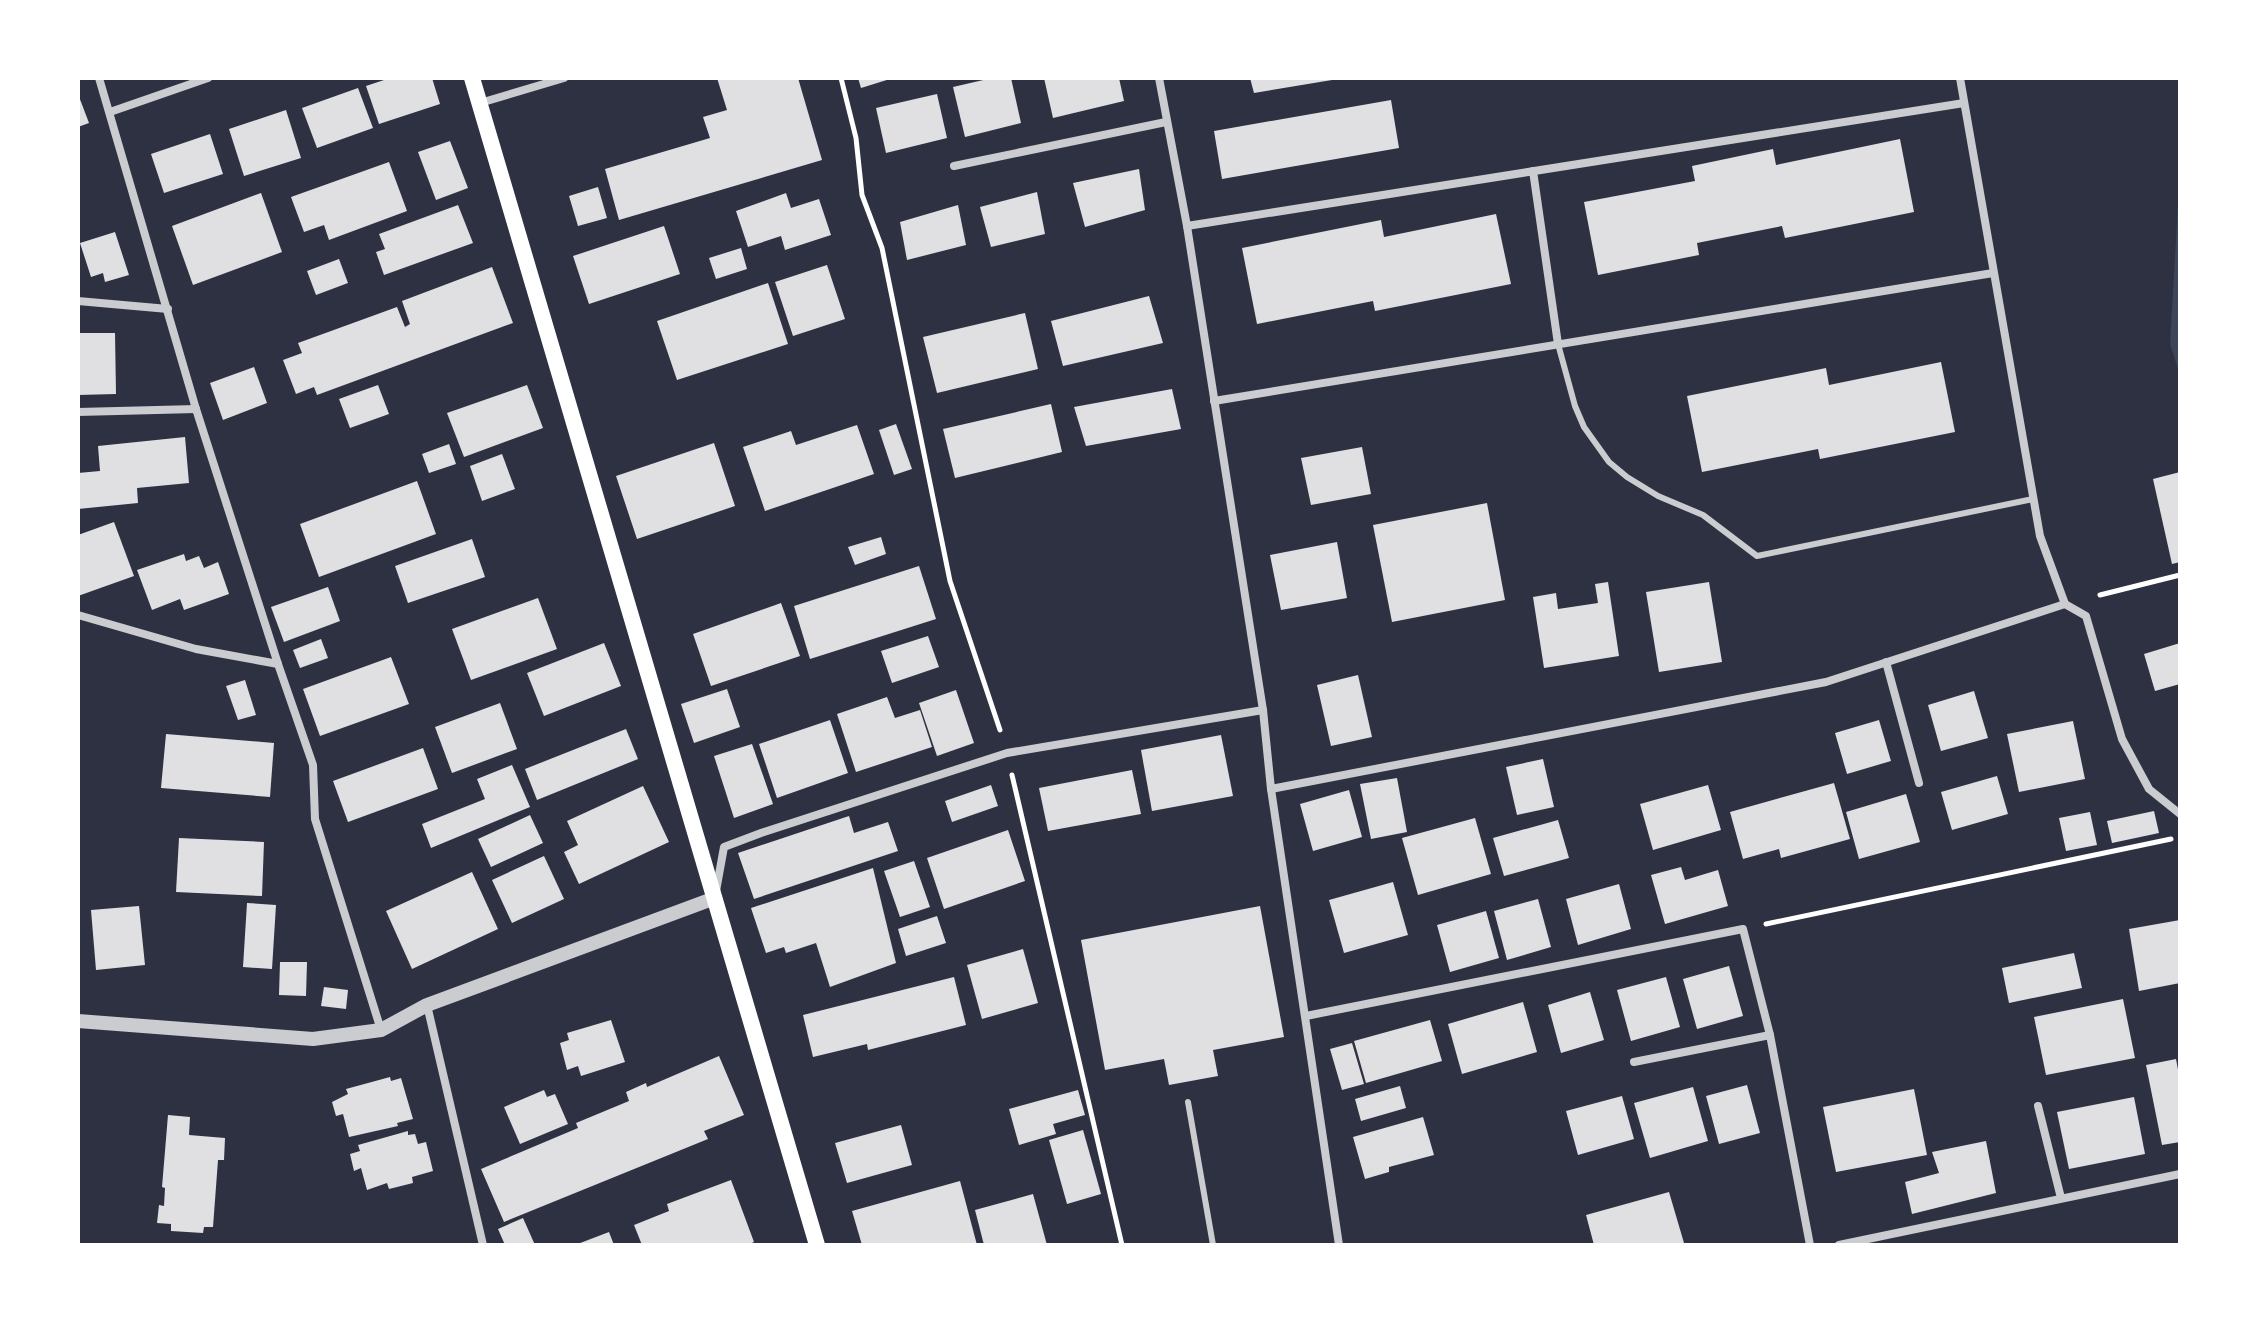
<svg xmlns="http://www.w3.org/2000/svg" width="2258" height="1323" font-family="'Golos Text',sans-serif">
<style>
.green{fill:#3c4559}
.building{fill:#e0e0e3}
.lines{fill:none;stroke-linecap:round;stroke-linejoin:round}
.path{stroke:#fff;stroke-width:5}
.service{stroke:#caccd0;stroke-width:6}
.minor{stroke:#caccd0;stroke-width:8}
.tertiary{stroke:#caccd0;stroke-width:14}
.secondary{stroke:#fff;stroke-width:16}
</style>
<rect width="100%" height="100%" fill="#2d3142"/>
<!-- green -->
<path class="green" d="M2180 169V375L2170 344Z"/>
<!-- building -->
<g class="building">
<path d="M390 78H432L440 104 379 124 366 86Z"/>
<path d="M717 78H798L822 160 619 220 605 169 710 138 703 117 727 110Z"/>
<path d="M858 78H889L890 79 861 88Z"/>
<path d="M992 78H1011L1021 123 965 137 953 87Z"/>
<path d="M1044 78H1119L1124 101 1053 118Z"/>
<path d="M1250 78H1332V80L1254 93Z"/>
<path d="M358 88 373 128 317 148 302 108Z"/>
<path d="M78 94 89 123 78 127Z"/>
<path d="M937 94 947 138 886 153 876 108Z"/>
<path d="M1391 100 1399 148 1222 179 1214 131Z"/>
<path d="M286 110 301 158 244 176 229 129Z"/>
<path d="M210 134 223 174 164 193 151 154Z"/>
<path d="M1900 139 1914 212 1785 238 1782 226 1697 243 1699 255 1598 275 1584 202 1695 181 1692 166 1773 149 1776 165Z"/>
<path d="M450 141 468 188 436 200 418 152Z"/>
<path d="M389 162 407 211 329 240 324 225 304 232 291 197Z"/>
<path d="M1139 169 1145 210 1085 227 1073 183Z"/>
<path d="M598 187 607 218 578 226 569 196Z"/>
<path d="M1037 192 1045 234 991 247 980 207Z"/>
<path d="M261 193 282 252 193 285 172 226Z"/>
<path d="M786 193 791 208 819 199 831 235 785 250 781 236 748 247 736 211Z"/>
<path d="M458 205 473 243 384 275 376 252 385 249 379 234Z"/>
<path d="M958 205 966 245 907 260 900 222Z"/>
<path d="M1496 214 1511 284 1375 311 1373 301 1257 324 1242 248 1381 220 1384 237Z"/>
<path d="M664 226 680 274 589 304 573 256Z"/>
<path d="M115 232 129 275 105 282 103 273 91 277 80 243Z"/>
<path d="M741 248 747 269 716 279 709 258Z"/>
<path d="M339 259 348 283 316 295 307 271Z"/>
<path d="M827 265 845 319 793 336 775 282Z"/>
<path d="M492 267 513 323 317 395 314 387 296 394 283 360 302 353 298 343 397 307 405 327 410 324 402 301Z"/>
<path d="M768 283 788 344 677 380 657 321Z"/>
<path d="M1149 296 1163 343 1063 366 1051 321Z"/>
<path d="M1025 313 1038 369 937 393 923 337Z"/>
<path d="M78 333H115L116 394 78 395Z"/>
<path d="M1941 362 1955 432 1820 459 1818 449 1702 472 1687 396 1826 368 1829 385Z"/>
<path d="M254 367 267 403 223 420 210 383Z"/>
<path d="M378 385 389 414 350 428 339 399Z"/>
<path d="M527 385 543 428 464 457 447 413Z"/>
<path d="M1172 389 1181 429 1086 446 1074 407Z"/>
<path d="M1051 404 1062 452 955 478 943 429Z"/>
<path d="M896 424 912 469 894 475 879 430Z"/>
<path d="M857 425 874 474 765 511 743 447 791 431 796 445Z"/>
<path d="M185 437 189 483 137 488 138 503 78 509V473L100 471 98 446Z"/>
<path d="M714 443 735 506 637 539 616 476Z"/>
<path d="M449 444 456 464 429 473 422 454Z"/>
<path d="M1362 447 1371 494 1311 505 1301 458Z"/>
<path d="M502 454 515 489 482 501 470 466Z"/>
<path d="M2180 472V562L2172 564 2153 479Z"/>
<path d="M417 481 436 534 319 577 300 524Z"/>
<path d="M1487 503 1505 600 1392 622 1373 525Z"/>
<path d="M114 522 134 576 78 596V535Z"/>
<path d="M881 537 886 554 855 565 848 547Z"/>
<path d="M472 539 485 577 408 603 395 566Z"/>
<path d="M1337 542 1347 598 1281 610 1270 555Z"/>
<path d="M184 554 186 561 199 556 204 568 218 562 229 594 184 610 180 599 152 610 137 570Z"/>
<path d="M919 566 936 619 810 659 794 606Z"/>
<path d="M1608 582 1619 656 1544 668 1533 597 1556 593 1558 609 1598 603 1595 584Z"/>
<path d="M1709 582 1722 662 1659 672 1646 592Z"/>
<path d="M328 587 340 621 284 642 271 607Z"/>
<path d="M538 598 557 649 471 680 452 629Z"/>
<path d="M781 603 800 656 711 686 693 634Z"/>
<path d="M928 636 939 667 892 683 881 651Z"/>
<path d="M321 639 328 658 300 668 293 650Z"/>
<path d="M604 643 621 686 544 716 527 673Z"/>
<path d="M2180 643V684L2155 691 2144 654Z"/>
<path d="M391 657 409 704 320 736 303 689Z"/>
<path d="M1358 675 1372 737 1331 746 1317 685Z"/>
<path d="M245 680 256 715 238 720 226 686Z"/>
<path d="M727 689 740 727 694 743 681 704Z"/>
<path d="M956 690 974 743 937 756 919 703Z"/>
<path d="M1974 691 1988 738 1941 751 1928 705Z"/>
<path d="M887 697 895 718 920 710 932 747 856 772 837 714Z"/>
<path d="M500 703 517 749 452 773 435 727Z"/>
<path d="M830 720 848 773 777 798 759 744Z"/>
<path d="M1879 720 1891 761 1847 774 1835 733Z"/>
<path d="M2073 721 2085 779 2019 792 2007 734Z"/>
<path d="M626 729 638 759 537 800 525 769Z"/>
<path d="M166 734 274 743 270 797 161 788Z"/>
<path d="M1221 735 1233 796 1152 811 1141 750Z"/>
<path d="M752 744 773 804 734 818 714 756Z"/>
<path d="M423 748 438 789 348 822 333 781Z"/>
<path d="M1543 759 1554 807 1517 815 1506 767Z"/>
<path d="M512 765 530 807 431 848 422 824 485 799 477 779Z"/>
<path d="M1132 770 1141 814 1048 831 1039 788Z"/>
<path d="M1997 776 2008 814 1952 830 1941 792Z"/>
<path d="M1397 778 1407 832 1371 839 1360 784Z"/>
<path d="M1834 783 1850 839 1781 858 1779 849 1743 859 1730 812Z"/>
<path d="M991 785 998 806 952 822 945 801Z"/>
<path d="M1708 785 1721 830 1653 850 1640 804Z"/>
<path d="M643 786 669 842 579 884 564 852 578 845 567 821Z"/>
<path d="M1349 790 1362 837 1313 851 1300 804Z"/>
<path d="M1906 794 1920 842 1859 859 1846 812Z"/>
<path d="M2154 811 2159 833 2112 843 2107 821Z"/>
<path d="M2090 812 2097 845 2066 851 2059 818Z"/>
<path d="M530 815 543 843 491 867 478 839Z"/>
<path d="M849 816 854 833 888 822 898 851 754 899 738 853Z"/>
<path d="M1475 818 1491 874 1418 895 1402 838Z"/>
<path d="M1558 820 1569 858 1504 876 1493 838Z"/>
<path d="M1008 830 1025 881 944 909 927 858Z"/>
<path d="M179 838 264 842 262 896 176 892Z"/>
<path d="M544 856 564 899 512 923 492 880Z"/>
<path d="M914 861 930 907 900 917 884 871Z"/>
<path d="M1681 867 1685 880 1718 870 1728 906 1665 924 1651 875Z"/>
<path d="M873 868 896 963 830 987 816 943 786 953 784 947 766 953 751 908Z"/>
<path d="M472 872 498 929 412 969 386 911Z"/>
<path d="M1393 882 1408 935 1344 953 1329 900Z"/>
<path d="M1619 884 1631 929 1578 945 1566 899Z"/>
<path d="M1538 899 1551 947 1507 960 1494 911Z"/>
<path d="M247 903 276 905 272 969 243 967Z"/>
<path d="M139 906 145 965 96 970 91 910Z"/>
<path d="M1260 906 1284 1037 1213 1050 1218 1076 1169 1085 1164 1059 1105 1070 1081 940Z"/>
<path d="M1486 911 1499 958 1450 972 1437 925Z"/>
<path d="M937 916 946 943 906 956 898 929Z"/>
<path d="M2180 920V983L2139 991 2129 929Z"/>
<path d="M1023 949 1038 1003 982 1019 967 965Z"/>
<path d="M2074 953 2082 988 2009 1003 2002 968Z"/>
<path d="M280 962H307L306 996 279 995Z"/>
<path d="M1729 966 1743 1016 1697 1029 1683 979Z"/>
<path d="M954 977 966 1025 868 1050 867 1044 813 1057 803 1015Z"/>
<path d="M1666 977 1680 1027 1631 1041 1617 990Z"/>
<path d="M324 987 348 990 346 1009 321 1006Z"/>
<path d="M1590 992 1604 1040 1561 1053 1548 1005Z"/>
<path d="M2123 999 2135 1058 2046 1075 2034 1017Z"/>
<path d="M1523 1002 1537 1052 1462 1074 1448 1024Z"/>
<path d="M611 1020 625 1062 581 1076 578 1066 567 1070 560 1043 569 1040 567 1033Z"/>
<path d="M1430 1020 1442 1061 1366 1083 1354 1041Z"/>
<path d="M1352 1043 1364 1084 1342 1090 1330 1049Z"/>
<path d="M719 1056 744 1115 704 1131 708 1139 504 1222 481 1169 578 1128 576 1123 629 1101 626 1092 646 1083 647 1087Z"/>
<path d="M2176 1059 2180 1080V1142L2162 1145 2146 1065Z"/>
<path d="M390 1077 391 1081 401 1078 413 1119 397 1123 398 1126 349 1137 343 1114 336 1116 332 1102 348 1094 346 1089Z"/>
<path d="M1747 1085 1760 1133 1719 1144 1706 1096Z"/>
<path d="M1400 1086 1406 1108 1361 1121 1355 1099Z"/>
<path d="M1693 1087 1708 1141 1650 1158 1634 1103Z"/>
<path d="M1914 1089 1927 1155 1836 1172 1823 1107Z"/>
<path d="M544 1090 547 1097 555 1094 568 1124 520 1144 504 1107Z"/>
<path d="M1078 1090 1085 1115 1053 1124 1056 1134 1019 1145 1009 1109Z"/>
<path d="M1622 1096 1634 1139 1578 1155 1566 1111Z"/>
<path d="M2134 1097 2145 1154 2069 1169 2057 1112Z"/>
<path d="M168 1115 190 1117 189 1135 225 1138 224 1160H218L213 1227H204L203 1233 171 1231V1224L157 1223 159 1205 164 1206 165 1188 162 1187Z"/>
<path d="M1423 1117 1434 1155 1389 1167V1172L1365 1179 1353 1137Z"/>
<path d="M901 1125 912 1165 847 1183 835 1143Z"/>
<path d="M1083 1130 1101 1194 1067 1204 1049 1140Z"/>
<path d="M408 1131V1135L415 1134 418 1144 426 1142 433 1171 412 1177 413 1183 389 1189 387 1183 367 1190 361 1168 354 1171 350 1154 360 1151 358 1145Z"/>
<path d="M1986 1141 1996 1193 1912 1214 1905 1182 1939 1173 1932 1152Z"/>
<path d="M731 1180 754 1242 747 1245H642L634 1225 669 1211 667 1204Z"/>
<path d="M960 1181 977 1245H862L852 1211Z"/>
<path d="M1669 1192 1684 1243 1594 1245 1586 1215Z"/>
<path d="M1033 1194 1047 1245H984L975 1210Z"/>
<path d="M523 1218 535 1245H505L498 1229Z"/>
<path d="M609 1232 614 1245H575Z"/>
</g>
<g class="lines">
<!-- path -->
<g class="path">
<path d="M841 78 856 138 862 195 882 248 950 581 1000 730"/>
<path d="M2100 595 2180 575"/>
<path d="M1012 775 1122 1245"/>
<path d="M1766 924 2171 839"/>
</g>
<!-- service -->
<g class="service">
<path d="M1558 344 1575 406 1584 427 1609 462 1627 477 1658 496 1703 515 1757 556 2033 499"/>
<path d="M1188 1102 1213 1245"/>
</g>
<!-- minor -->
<g class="minor">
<path d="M99 78 196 409 278 664 313 765 315 819 381 1030"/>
<path d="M1159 78 1187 226 1263 710 1271 789 1339 1245"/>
<path d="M1960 78 2040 536 2065 604 2086 616 2122 739 2149 789 2180 814"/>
<path d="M480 103 564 78"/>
<path d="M110 112 208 78"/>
<path d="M954 166 1166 122"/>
<path d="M1533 171 1558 344"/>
<path d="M1187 226 1964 103"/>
<path d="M78 301 168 309"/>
<path d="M1214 401 1993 273"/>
<path d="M78 412 196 409"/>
<path d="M78 615 196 649 278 664"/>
<path d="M1886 662 1919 783"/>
<path d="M1271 789 1826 682 2065 604"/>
<path d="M716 891 724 847 761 833 1007 753 1263 710"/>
<path d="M427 1005 483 1245"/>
<path d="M1306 1016 1743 929 1770 1035 1810 1245"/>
<path d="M1634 1062 1770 1035"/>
<path d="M2038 1106 2061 1198"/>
<path d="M1839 1245 2180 1174"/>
</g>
<!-- tertiary -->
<path class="tertiary" d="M78 1021 313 1039 381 1030 427 1005 715 898"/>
<!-- secondary -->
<path class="secondary" d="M472 78 817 1245"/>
</g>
<!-- border -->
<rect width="2258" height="1323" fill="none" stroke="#ffffff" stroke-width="160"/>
</svg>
